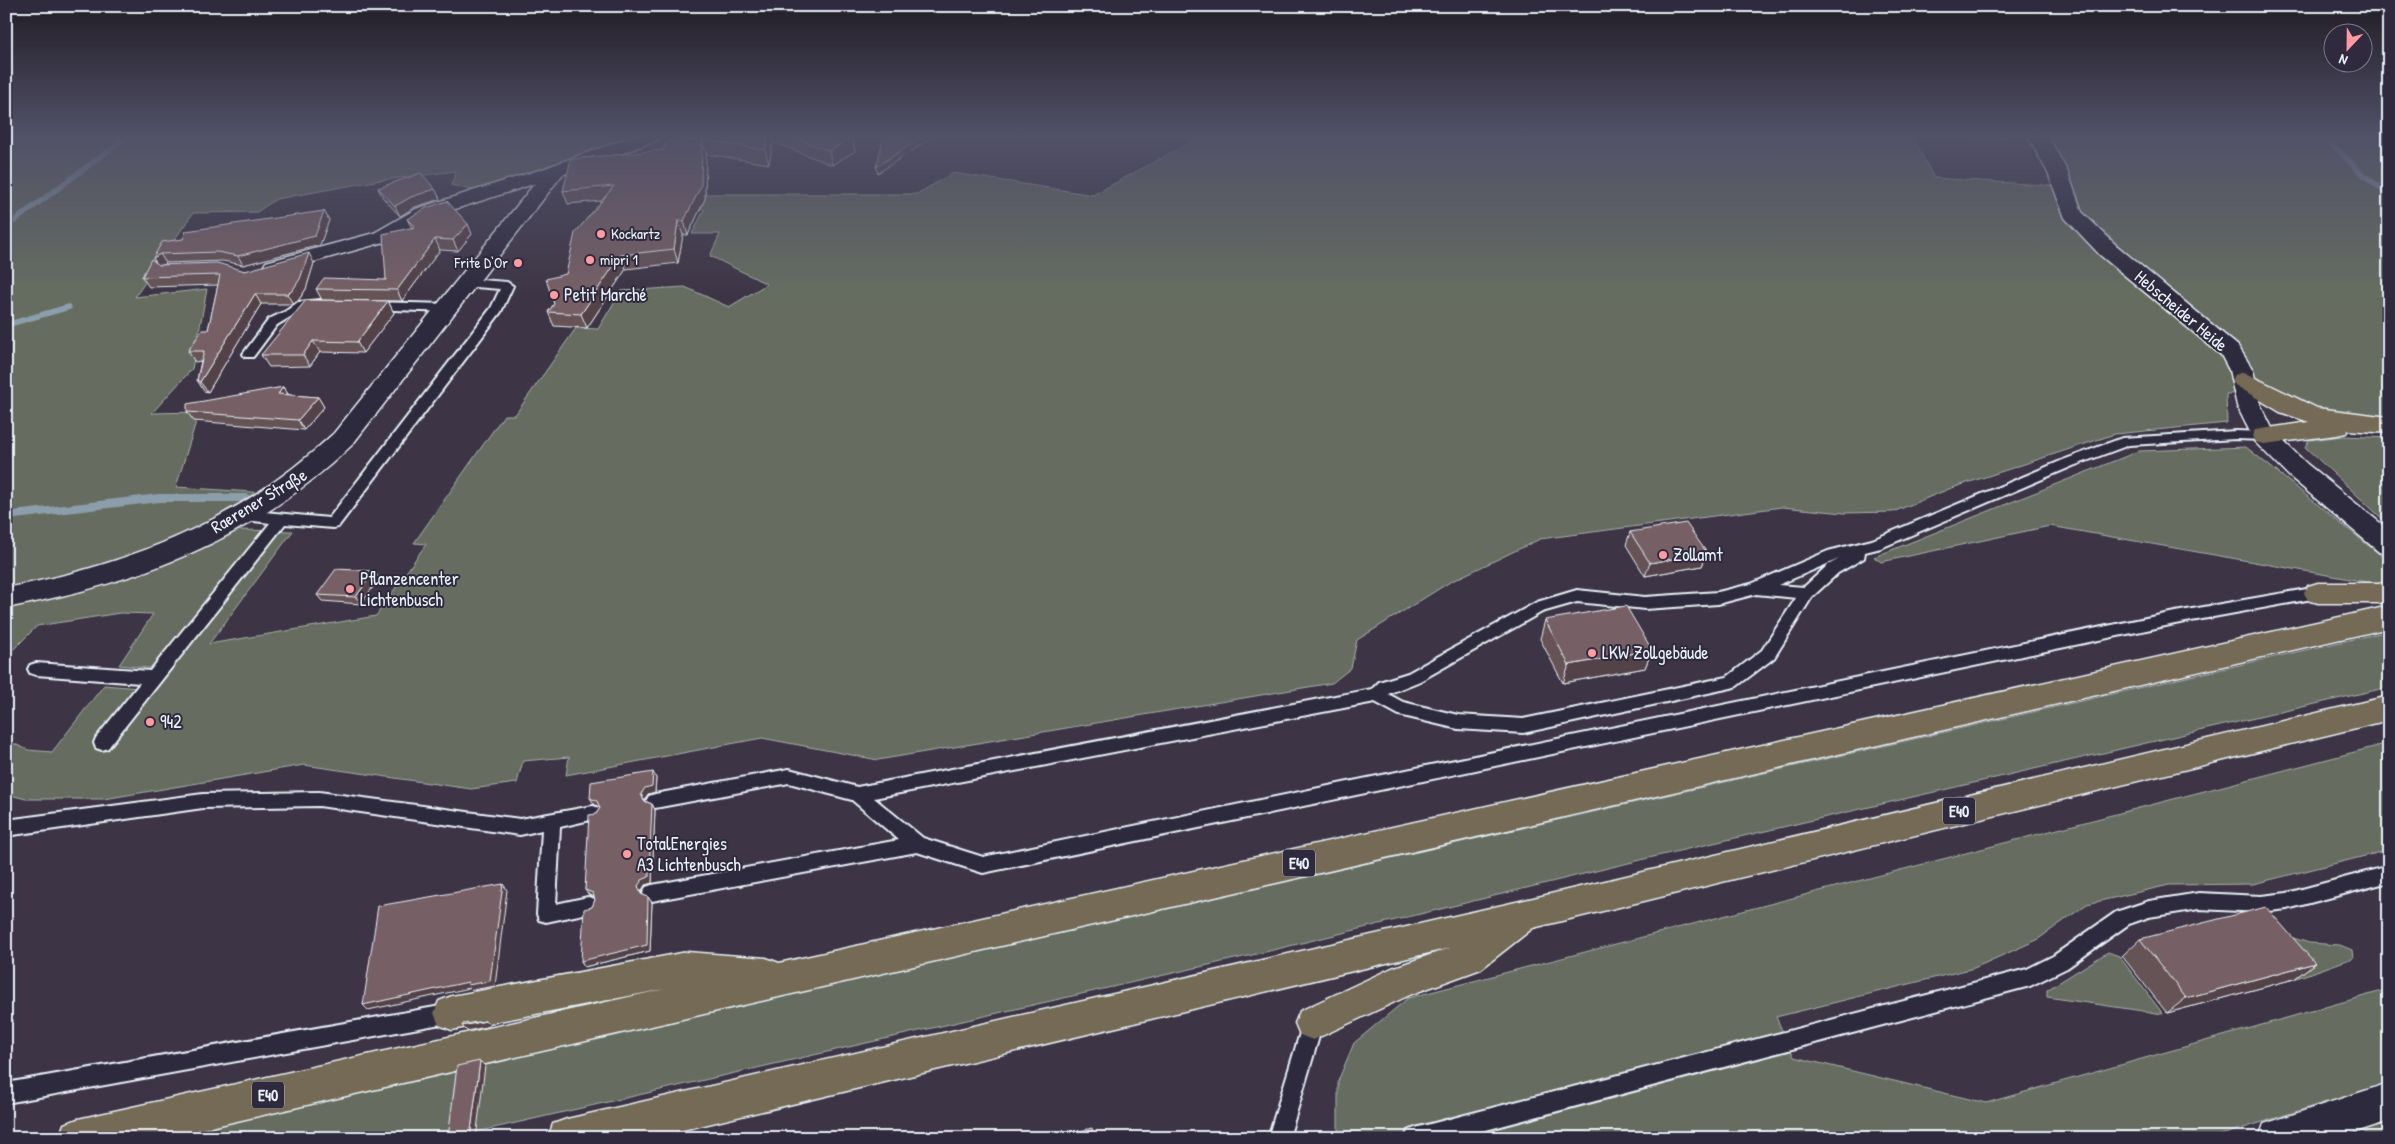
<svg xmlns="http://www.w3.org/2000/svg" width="2395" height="1144" font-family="'Patrick Hand',sans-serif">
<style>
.green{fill:#666d60;stroke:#a7afac}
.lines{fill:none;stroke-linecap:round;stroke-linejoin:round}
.stream-far1{stroke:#8c9eac;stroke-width:5.5}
.stream{stroke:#8c9eac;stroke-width:8}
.lane-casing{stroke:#e8f1f8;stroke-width:4}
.street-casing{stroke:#e8f1f8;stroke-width:3}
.secondary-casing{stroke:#e8f1f8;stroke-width:3}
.highway-casing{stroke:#e8f1f8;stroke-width:3}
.lane{fill:#2f2a3d;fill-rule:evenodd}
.street{fill:#2f2a3d;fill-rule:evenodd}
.secondary{fill:#2f2a3d;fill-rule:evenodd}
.highway{fill:#746b55;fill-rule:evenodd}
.wall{fill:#665357;stroke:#e8f1f8}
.shaded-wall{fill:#534347;stroke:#e8f1f8}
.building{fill:#776065;stroke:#e8f1f8}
.poi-dot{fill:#ff9aa2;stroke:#2f2a3d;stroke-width:2}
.labels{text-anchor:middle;stroke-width:4;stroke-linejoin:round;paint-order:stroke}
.far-poi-label{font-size:15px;fill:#e8f1f8;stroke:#2f2a3d;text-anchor:start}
.shield{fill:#2f2a3d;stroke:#b0b5c0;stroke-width:1}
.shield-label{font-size:16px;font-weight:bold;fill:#e8f1f8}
.poi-label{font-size:18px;fill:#e8f1f8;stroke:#2f2a3d;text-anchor:start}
.street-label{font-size:18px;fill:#e8f1f8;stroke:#2f2a3d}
</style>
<rect width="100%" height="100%" fill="#3d3545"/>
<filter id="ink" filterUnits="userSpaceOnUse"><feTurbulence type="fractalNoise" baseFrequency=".02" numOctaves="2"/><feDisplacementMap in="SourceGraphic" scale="10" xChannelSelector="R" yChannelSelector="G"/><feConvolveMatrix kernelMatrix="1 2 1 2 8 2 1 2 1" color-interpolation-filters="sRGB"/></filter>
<g filter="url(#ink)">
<!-- green -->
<g class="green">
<path d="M6 136H633L540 172 476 191 451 185 456 171 375 181 276 199 257 212 193 213 135 297 207 289 192 369 152 413 199 412 176 487 267 493C233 510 199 529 164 544 114 565 60 579 6 588Z"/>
<path d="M1202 136H1912L1934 178 2074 187 2045 136H2389V416L2345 415 2306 406 2278 392 2226 394 2227 423 2115 434 1949 489 1893 512 1844 513 1782 507 1540 539 1450 582 1357 640 1351 668 1332 683 878 760 762 738 566 775 569 757 523 761 517 783 471 789 304 765 104 799H26L6 794V740L28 750 52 752 104 685 151 689 166 670 119 665 153 614 120 613 37 626 6 657V606L81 592 162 566 236 530 293 531 209 644 376 616 426 544 414 543 504 415H515L576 328 598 329 621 291 685 287 729 307 767 284 710 256 720 234H692L704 210 684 194H917L953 173 1093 195Z"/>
<path d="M2344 436 2389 438V525L2305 447 2309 440Z"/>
<path d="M2246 447 2389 562V583L2367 582 2050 526 1881 562 1874 557 2139 451Z"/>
<path d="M2389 631V687L1653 857 1261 953 450 1138H160Z"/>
<path d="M2389 743V850L2253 884 2169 885 2087 904 2037 940 1974 968 1776 1017 1794 1057 1986 1103 2389 989V1138H2372L2326 1102 2212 1138H1338V1081L1354 1043 1408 998Z"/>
<path d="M2246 923 2309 943 2340 945 2352 950 2353 958 2294 979Z"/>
<path d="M2108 952 2119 956 2163 1014 2047 997V990Z"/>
</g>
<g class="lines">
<!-- stream-far1 -->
<g class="stream-far1">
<path d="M2324 136 2358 170 2389 195"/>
<path d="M6 227 128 136"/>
<path d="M6 325 69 307"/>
</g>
<!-- stream -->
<path class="stream" d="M6 516 159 498H246"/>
<!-- lane casing -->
<g class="lane-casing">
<g id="lane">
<path d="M467 279 507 282 513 286 501 312 338 527 333 528 285 524 108 748 102 750 96 748 94 743 96 738 140 683 36 675 30 673 28 669 30 665 36 663 150 671 270 523 237 519 235 515 237 511 242 510 329 518 491 308 500 289 463 286 461 283Z"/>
<path d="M321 300 325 301 327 304 325 307 305 308 277 325 253 357H245L243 354 269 319 286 311 298 302Z"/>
<path d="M372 302 448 304 454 308 448 312 368 309 366 306Z"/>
<path d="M2236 431 2264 432 2271 436 2264 440 2236 439 2129 445 2073 466 1881 548 1865 552 1864 558 1838 573 1812 597 1774 658 1737 686 1731 688 1523 733 1458 729 1399 715 1375 702 874 798 923 838 983 857 2175 612 2318 587 2323 589 2326 593 2323 597 2175 624 983 873 917 852 652 901 646 899 643 893 646 887 652 885 899 840 852 800 789 783 655 808 649 806 646 801 649 796 655 794 789 769 857 787 1372 689 1379 682 1408 673 1537 602 1577 590 1645 597 1718 592 1751 584 1828 551 1872 540 2063 460 2122 438ZM1839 559 1828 565 1804 587 1778 585ZM1756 594 1796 598 1762 650 1727 677 1523 719 1458 715 1403 702 1388 694 1420 681 1542 612 1577 602 1645 609 1718 604Z"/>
<path d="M319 792 520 819 593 806 599 808 602 813 599 818 560 827 556 904 588 897 595 899 597 905 595 911 588 913 546 922 539 920 537 914 542 830 520 835 319 806 203 808 6 836V820L203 794Z"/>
<path d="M2389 866V882L2287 909 2261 912 2199 909 2149 917 2129 924 2067 968 2030 986 1456 1138H1405L1408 1131 1415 1128 2027 969 2053 956 2116 912 2149 901 2199 893 2261 896 2287 893Z"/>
<path d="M452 1004 459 1006 462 1013 459 1020 452 1022 6 1103V1083Z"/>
<path d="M1313 1014 1320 1016 1323 1023 1289 1138H1268L1303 1023 1306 1016Z"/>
</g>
</g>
<!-- street casing -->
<g class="street-casing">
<g id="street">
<path d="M2028 136H2048L2068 173 2082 212 2116 245 2238 346 2253 370 2261 406 2274 432 2307 464 2389 530V555L2379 552 2289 476 2255 442 2237 406 2229 370 2221 355 2100 255 2065 218 2048 173Z"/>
<path d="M555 165 562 167 565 171 562 175 430 217 388 241 274 273 266 272 263 267 266 262 374 233 416 209Z"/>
<path d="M2389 1083V1121L2337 1138H2259L2264 1124Z"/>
</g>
</g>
<!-- secondary casing -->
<g class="secondary-casing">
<path id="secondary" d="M633 136H660L658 140 562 175 352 445C253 540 139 583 6 608V588C132 564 240 521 334 433L548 167Z"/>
</g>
<!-- highway casing -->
<g class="highway-casing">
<g id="highway">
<path d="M2243 372 2317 408 2389 417V433L2348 430 2346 433 2337 435 2264 444 2255 442 2252 436 2255 430 2309 422 2280 412 2235 385 2231 380 2235 375Z"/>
<path d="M2318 583H2389V603H2318L2308 600 2304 593 2308 586Z"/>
<path d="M2389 606V628L163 1138H59L64 1124 78 1119 665 989 452 1030 439 1025 434 1013 439 1001 452 996 687 952 766 958 779 963Z"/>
<path d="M2389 696V720L1533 928 1481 969 1412 994 1313 1040 1300 1035 1295 1023 1300 1011 1392 968 1450 948 649 1138H548L553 1124 567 1119 1529 899Z"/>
</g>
</g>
<!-- lane -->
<use href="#lane" class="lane"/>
<!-- street -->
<use href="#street" class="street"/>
<!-- secondary -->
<use href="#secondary" class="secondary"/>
<!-- highway -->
<use href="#highway" class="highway"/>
</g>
<!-- wall -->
<g class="wall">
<path d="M697 136H849L852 137 855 151 832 165 773 142 769 164 706 154 705 199 688 235H683L678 263 626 269 587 328 554 326 548 312 554 304 566 274 601 201 568 204 563 191 663 150 697 140Z"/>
<path d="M1974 136H2006L2005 138 1975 137Z"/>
<path d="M378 188 435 189 440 199 415 207 400 216 383 198Z"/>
<path d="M324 211 329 220 320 245 243 265 223 261 166 263 163 265 245 271 314 263 306 289 298 301 293 304H261L208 392 204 391 197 380 201 361 195 362 188 351 208 330 218 285 149 287 142 277 156 262 153 258 183 239Z"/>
<path d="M407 219 472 234 458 251 440 250 402 301 322 300 316 289 386 280 412 228Z"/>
<path d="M388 301 394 313 363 353 320 352 310 366 269 367 261 355Z"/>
<path d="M283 387 289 395 318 397 324 407 304 430 194 421 187 412Z"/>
<path d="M1630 532 1707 553 1702 566 1645 576 1626 545Z"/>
<path d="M379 578 361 604 322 601 317 595Z"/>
<path d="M1545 620 1652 650 1645 668 1563 683 1540 639Z"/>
<path d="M656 778 655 792 648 794 644 800 645 801 652 804 655 810 652 883 645 885 641 892 642 895 648 897 652 903 650 951 584 967 592 907 595 900 594 897 589 895 585 890 596 814 600 808 599 807 594 804 590 798Z"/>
<path d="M2140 939 2315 963 2294 979 2167 1013 2122 956Z"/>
</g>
<!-- shaded-wall -->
<g class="shaded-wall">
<path d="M768 136H772L773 142 769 164 765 150Z"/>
<path d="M924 136H930L928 140 878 173 876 167Z"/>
<path d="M852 137 855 151 832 165 829 151Z"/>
<path d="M702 140 706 154 705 199 688 235 684 221Z"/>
<path d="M435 189 440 199 415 207 400 216 395 206 411 197Z"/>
<path d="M324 211 329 220 320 245 243 265 238 256Z"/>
<path d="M678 221 683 235 678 263 674 249Z"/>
<path d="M468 224 472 234 458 251 453 240Z"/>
<path d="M435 239 440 250 402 301 397 290Z"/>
<path d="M309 253 314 263 306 289 298 301 293 304 287 294Z"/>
<path d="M160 254 166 263 159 267 153 258Z"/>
<path d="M621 255 626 269 587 328 581 314Z"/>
<path d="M255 294 261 304 208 392 200 382Z"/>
<path d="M388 301 394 313 363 353 357 342Z"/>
<path d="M313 341 320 352 310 366 303 355Z"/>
<path d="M283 387 289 396 278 394Z"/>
<path d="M318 397 324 407 304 430 298 420Z"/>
<path d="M1707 553 1702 566 1645 576 1650 563Z"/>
<path d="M374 571 379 578 361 604 356 597Z"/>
<path d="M1652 650 1645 668 1563 683 1569 665Z"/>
<path d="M653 772 656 778 655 792 648 794 644 800 647 807 641 794Z"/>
<path d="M652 804 655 810 652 883 645 885 641 892 644 900 638 886Z"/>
<path d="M503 884 507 890 495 986 472 990 470 988 368 1010 363 1005Z"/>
<path d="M648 897 652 903 650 951 584 967 581 961Z"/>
<path d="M2315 963 2294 979 2167 1013 2186 998Z"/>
<path d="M485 1021 490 1026 467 1031 462 1026Z"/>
<path d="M480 1061 485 1066 476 1138H470Z"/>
</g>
<!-- building -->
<g class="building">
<path d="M697 136H768L765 150 702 140 701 186 684 221H678L674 249 621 255 581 314 548 312 554 304 546 279 566 274 575 233 614 186 563 191 571 159 663 150 666 142 697 140Z"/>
<path d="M790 136H849L852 137 829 151Z"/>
<path d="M884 136H924L876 167Z"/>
<path d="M421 173 435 189 411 197 395 206 378 188Z"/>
<path d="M447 201 468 224 453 240 435 239 397 290 316 289 324 278 386 280 383 234 415 227 407 219 426 208Z"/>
<path d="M324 211 315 236 238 256 217 252 160 254 153 258 162 242 183 239 186 231Z"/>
<path d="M309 253 300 279 292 291 287 294H255L200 382 197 380 204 351H188L202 330H208L220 275 142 277 151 259 159 265 217 263 245 271Z"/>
<path d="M306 300 388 301 357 342 313 341 303 355H261Z"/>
<path d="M283 387 278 394 318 397 298 420 187 412V404Z"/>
<path d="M1686 523 1707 553 1650 563 1630 532Z"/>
<path d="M336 569 374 571 356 597 317 595Z"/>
<path d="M1626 606 1652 650 1569 665 1545 620Z"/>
<path d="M653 772 652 786 645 788 641 794 644 801 652 804 649 877 642 880 638 886 641 894 648 897 647 945 581 961 584 909 592 907 595 900 593 893 585 890 589 815 596 814 600 808 597 801 590 798 591 782Z"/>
<path d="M503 884 490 981 468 985V982L363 1005 378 906Z"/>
<path d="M2266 907 2315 963 2186 998 2140 939Z"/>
<path d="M485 1021 462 1026 463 1024Z"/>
<path d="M480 1061 470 1138H448L457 1066Z"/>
<path d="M1092 1128 1094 1138H1051Z"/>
</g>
</g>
<!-- sky -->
<linearGradient id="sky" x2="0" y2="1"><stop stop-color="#221d26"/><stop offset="0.46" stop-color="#515168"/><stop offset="1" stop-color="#515168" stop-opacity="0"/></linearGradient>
<rect width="2395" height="296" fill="url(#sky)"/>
<!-- markers -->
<g class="poi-dot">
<circle cx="601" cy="234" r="5"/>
<circle cx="590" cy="260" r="5"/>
<circle cx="518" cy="263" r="5"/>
<circle cx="554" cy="295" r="5"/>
<circle cx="1663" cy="555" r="5"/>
<circle cx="350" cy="589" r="5"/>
<circle cx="1592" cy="653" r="5"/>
<circle cx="150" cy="722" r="5"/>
<circle cx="627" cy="854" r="5"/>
</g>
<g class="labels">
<!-- far-poi labels -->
<g class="far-poi-label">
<text x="611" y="239">Kockartz</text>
<text x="600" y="265">mipri 1</text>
<text x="508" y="268" text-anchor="end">Frite D‘Or</text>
</g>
<!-- shield labels -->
<g class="shield">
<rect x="1943" y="797.5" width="32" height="27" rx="4"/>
<rect x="1283" y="849.5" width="32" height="27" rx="4"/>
<rect x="252" y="1081.5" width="32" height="27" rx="4"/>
</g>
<g class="shield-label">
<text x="1959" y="817">E40</text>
<text x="1299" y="869">E40</text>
<text x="268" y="1101">E40</text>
</g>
<!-- poi labels -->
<g class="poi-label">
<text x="564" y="301">Petit Marché</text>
<text x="1673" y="561">Zollamt</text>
<text x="360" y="585">Pflanzencenter<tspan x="360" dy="21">Lichtenbusch</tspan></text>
<text x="1602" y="659">LKW Zollgebäude</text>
<text x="160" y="728">942</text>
<text x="637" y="850">TotalEnergies<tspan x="637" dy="21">A3 Lichtenbusch</tspan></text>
</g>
<!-- street labels -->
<g class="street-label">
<text transform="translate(2181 311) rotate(40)" y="6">Hebscheider Heide</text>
<text transform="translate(259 501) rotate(-31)" y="6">Raerener Straße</text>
</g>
</g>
<!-- margin -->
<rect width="2395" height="1144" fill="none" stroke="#2f2a3d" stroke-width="25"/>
<rect x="12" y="12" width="2370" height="1119" fill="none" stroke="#e8f1f8" stroke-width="2" filter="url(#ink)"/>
<!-- north arrow -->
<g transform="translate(2348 48) rotate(202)"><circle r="24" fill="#2f2a3d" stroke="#797a88"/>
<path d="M0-4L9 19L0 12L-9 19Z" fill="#ff9aa2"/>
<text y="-8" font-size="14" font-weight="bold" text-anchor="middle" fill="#e8f1f8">N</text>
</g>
</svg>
